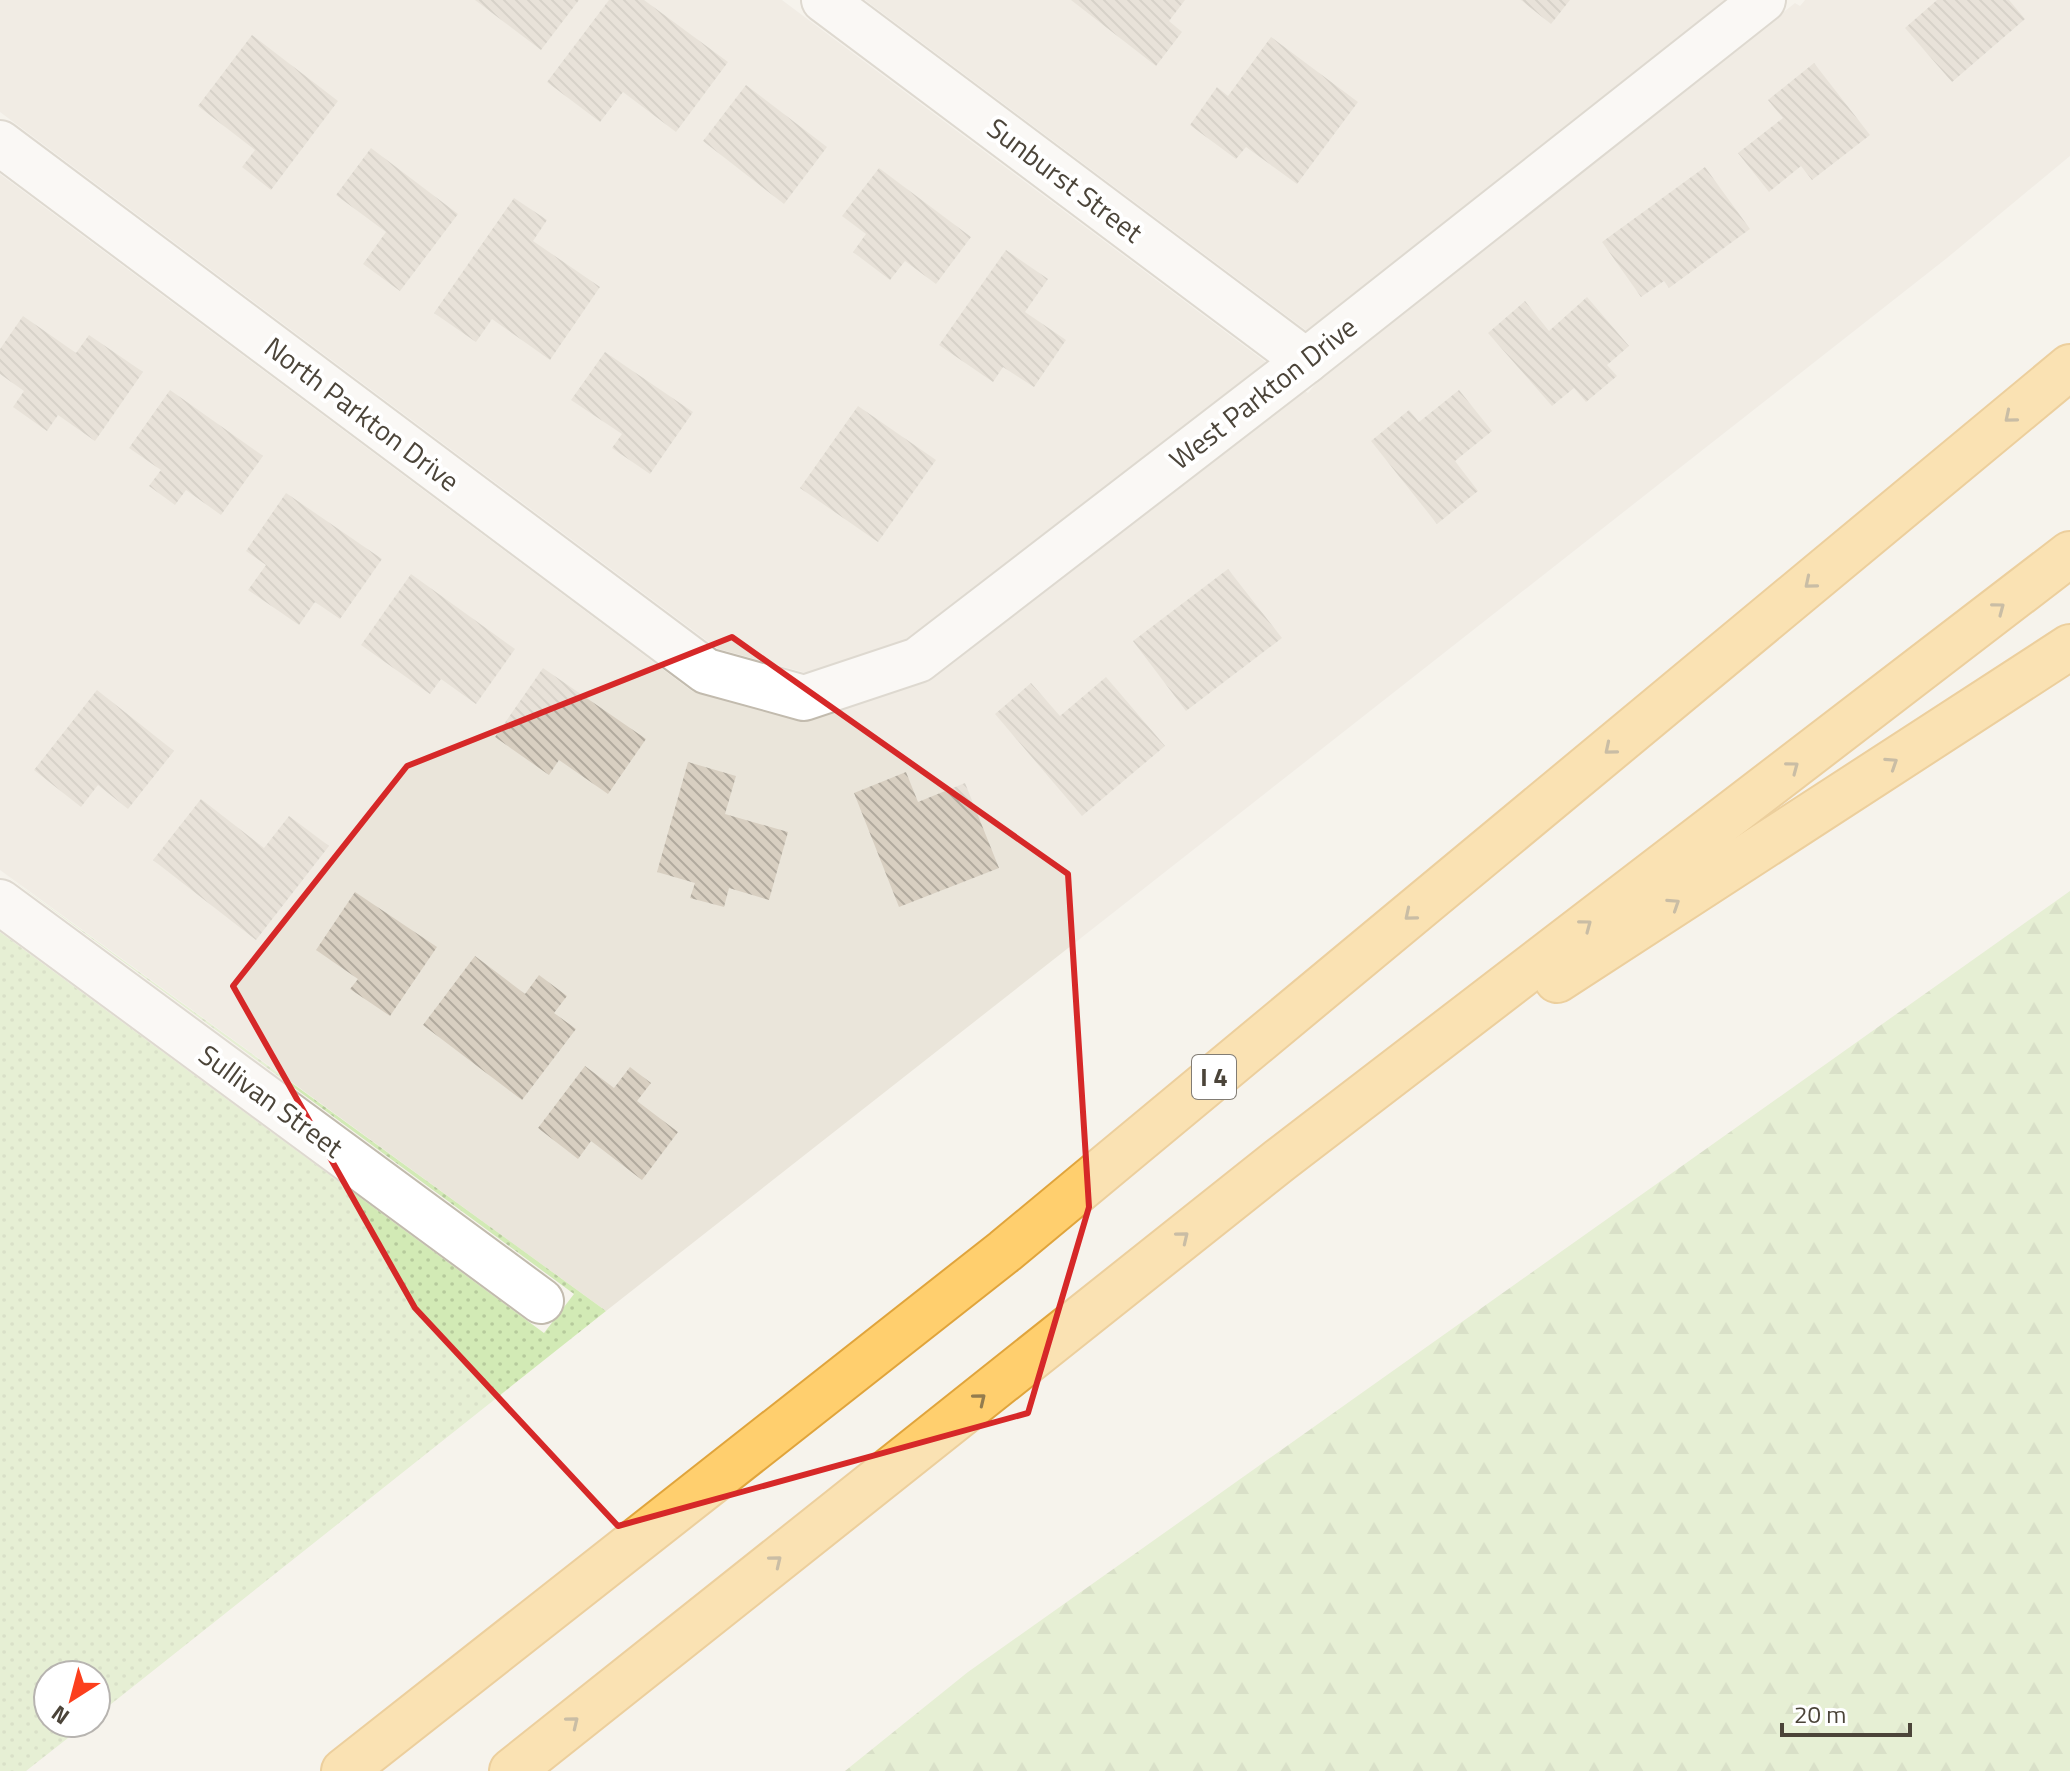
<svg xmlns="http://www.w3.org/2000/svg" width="2070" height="1771" font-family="'Titillium Web',sans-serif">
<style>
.residential{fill:#eae5da}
.grass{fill:url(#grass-dots)}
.forest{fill:url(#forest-firs)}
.building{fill:url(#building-back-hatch)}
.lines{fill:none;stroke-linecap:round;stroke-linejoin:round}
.street-casing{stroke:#c2bbae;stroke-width:48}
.highway-casing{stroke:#e0a43c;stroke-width:48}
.street{stroke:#fff;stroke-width:44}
.highway{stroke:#ffcf6e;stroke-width:44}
.oneway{stroke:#937c4e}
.marked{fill:none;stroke:#d62828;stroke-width:6;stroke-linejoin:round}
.labels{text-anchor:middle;stroke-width:8;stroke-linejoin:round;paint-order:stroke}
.shield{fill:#fff;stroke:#817c74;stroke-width:2}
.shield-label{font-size:26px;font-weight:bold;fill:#4b4439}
.street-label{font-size:28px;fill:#4b4439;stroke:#fff}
</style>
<defs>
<pattern id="grass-dots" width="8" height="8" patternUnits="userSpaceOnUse" patternTransform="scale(2)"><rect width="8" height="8" fill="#d2eab5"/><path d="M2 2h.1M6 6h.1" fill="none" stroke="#b6ca9c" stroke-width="1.8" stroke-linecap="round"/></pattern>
<pattern id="forest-firs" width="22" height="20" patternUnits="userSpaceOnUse" patternTransform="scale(2)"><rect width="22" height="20" fill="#d2eab5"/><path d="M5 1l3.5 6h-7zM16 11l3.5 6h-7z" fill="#b6ca9c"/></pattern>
<pattern id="building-back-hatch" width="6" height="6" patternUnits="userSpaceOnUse" patternTransform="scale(2)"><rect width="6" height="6" fill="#d8cfc1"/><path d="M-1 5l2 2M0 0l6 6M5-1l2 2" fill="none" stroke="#b1aa9e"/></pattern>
</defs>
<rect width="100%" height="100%" fill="#f6f3ec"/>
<!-- residential -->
<g class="residential">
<path d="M0 0H782L1267 363 910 640 806 673 718 649 0 112Z"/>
<path d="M865 0H1728L1307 331Z"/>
<path d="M1805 0H2070V156L1947 258 606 1311 0 870V174L692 691 796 720H809L923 683 1303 390 1308 393 1321 377 1795 3 1800 6Z"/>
</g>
<!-- grass -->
<path class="grass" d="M0 871 606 1311 96 1716V1675H48V1723H87L26 1771H0V932L544 1333 574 1294Z"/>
<!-- forest -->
<path class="forest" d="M2070 891V1771H845L968 1672Z"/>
<!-- building -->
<g class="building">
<path d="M475 0H579L541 50Z"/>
<path d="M609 0H644L728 62 676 132 623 92 600 122 547 82Z"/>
<path d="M1071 0H1185L1169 21 1182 32 1156 66Z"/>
<path d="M1521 0H1570L1551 24Z"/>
<path d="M1937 0H2009L2025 19 1952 82 1905 28Z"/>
<path d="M252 35 338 101 271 190 242 167 255 150 198 106Z"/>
<path d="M1271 37 1358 102 1297 184 1246 147 1236 159 1190 125 1217 87 1228 96Z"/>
<path d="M1814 63 1870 135 1812 180 1801 166 1769 192 1738 153 1783 118 1768 100Z"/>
<path d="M746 85 827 147 784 204 703 141Z"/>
<path d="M371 148 458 214 400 291 363 264 386 232 336 195Z"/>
<path d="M1705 167 1750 229 1669 288 1664 281 1641 297 1602 242Z"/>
<path d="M879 168 971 237 936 284 905 261 890 280 853 252 866 234 842 216Z"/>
<path d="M514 198 547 220 533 241 600 287 550 360 492 319 476 342 434 313Z"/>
<path d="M1006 250 1048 279 1025 312 1066 340 1034 387 1003 367 993 382 939 345Z"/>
<path d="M1587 297 1629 346 1607 365 1617 376 1586 402 1574 388 1552 406 1488 333 1525 301 1549 331Z"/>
<path d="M23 316 76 353 89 335 143 372 95 441 58 415 47 431 13 407 24 391 0 374V349Z"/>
<path d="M605 352 693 412 650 474 612 448 622 434 571 400Z"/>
<path d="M170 390 263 456 221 515 186 490 175 505 149 486 161 470 129 448Z"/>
<path d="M1459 390 1492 431 1455 461 1478 491 1437 524 1371 441 1409 410 1419 422Z"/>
<path d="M858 406 936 460 878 542 800 488Z"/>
<path d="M286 493 382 559 340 619 315 602 299 625 248 590 266 565 246 551Z"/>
<path d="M1228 569 1282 638 1186 711 1133 641Z"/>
<path d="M411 574 515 649 476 704 441 679 430 694 361 645Z"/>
<path d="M543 668 646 739 608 794 559 760 549 775 495 737Z"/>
<path d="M1106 677 1165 746 1082 816 995 714 1031 683 1060 716Z"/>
<path d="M97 690 174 751 128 809 98 785 81 807 34 770Z"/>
<path d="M688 762 736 776 725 814 788 832 769 900 729 888 724 907 690 898 695 883 657 872Z"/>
<path d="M906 772 918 802 965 783 999 868 899 907 854 793Z"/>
<path d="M201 799 264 848 289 816 329 846 256 940 153 860Z"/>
<path d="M355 892 437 947 390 1016 350 989 358 979 316 950Z"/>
<path d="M475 956 525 994 539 975 567 996 554 1013 576 1029 522 1100 423 1025Z"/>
<path d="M585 1066 614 1088 630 1067 651 1083 637 1101 678 1132 642 1180 591 1141 578 1159 538 1128Z"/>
</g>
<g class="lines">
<!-- street casing -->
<g class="street-casing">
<g id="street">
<path d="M824 0 1306 361"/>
<path d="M0 143 706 671 804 698 918 660 1306 361 1763 0"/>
<path d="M0 902 541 1301"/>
</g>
</g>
<!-- highway casing -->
<g class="highway-casing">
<g id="highway">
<path d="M1557 980 2070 647"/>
<path d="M344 1771 1005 1251 2070 367"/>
<path d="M512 1771 1280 1160 2070 554"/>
</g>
</g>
<!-- street -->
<use href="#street" class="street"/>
<!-- highway -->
<use href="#highway" class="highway"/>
</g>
<!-- one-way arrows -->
<defs><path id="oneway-chevron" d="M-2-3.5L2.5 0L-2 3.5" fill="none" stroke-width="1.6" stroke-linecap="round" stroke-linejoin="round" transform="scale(2)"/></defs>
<g class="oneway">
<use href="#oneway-chevron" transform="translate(2010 417) rotate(140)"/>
<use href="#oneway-chevron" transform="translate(1810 583) rotate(140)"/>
<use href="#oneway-chevron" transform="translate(1999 608) rotate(-37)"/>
<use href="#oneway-chevron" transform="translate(1610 749) rotate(140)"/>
<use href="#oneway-chevron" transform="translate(1892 763) rotate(-33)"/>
<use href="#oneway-chevron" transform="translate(1793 767) rotate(-37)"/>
<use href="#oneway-chevron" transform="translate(1674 904) rotate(-33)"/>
<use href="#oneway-chevron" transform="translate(1410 915) rotate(140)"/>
<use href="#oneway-chevron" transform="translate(1586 925) rotate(-37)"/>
<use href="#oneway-chevron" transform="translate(1183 1237) rotate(-39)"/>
<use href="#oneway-chevron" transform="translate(980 1399) rotate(-39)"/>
<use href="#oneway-chevron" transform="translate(776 1561) rotate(-39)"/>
<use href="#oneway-chevron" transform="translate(573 1722) rotate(-39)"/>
</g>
<!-- marked area -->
<path d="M0 0H2070V1771H0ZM732 637 1068 874 1089 1207 1028 1413 618 1526 415 1308 233 986 407 766Z" fill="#f6f3ec" fill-opacity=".55" fill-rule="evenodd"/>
<path class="marked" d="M732 637 1068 874 1089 1207 1028 1413 618 1526 415 1308 233 986 407 766Z"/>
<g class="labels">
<!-- shield labels -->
<rect class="shield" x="1192" y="1055" width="44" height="44" rx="6"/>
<g class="shield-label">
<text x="1214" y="1086">I 4</text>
</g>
<!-- street labels -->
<g class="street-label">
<text transform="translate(1065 180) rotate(37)" y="10">Sunburst Street</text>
<text transform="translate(1263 393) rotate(-38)" y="10">West Parkton Drive</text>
<text transform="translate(362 414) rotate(37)" y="10">North Parkton Drive</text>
<text transform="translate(271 1101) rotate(36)" y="10">Sullivan Street</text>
</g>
</g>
<!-- north arrow -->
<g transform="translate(72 1699) rotate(216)"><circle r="38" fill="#ffffff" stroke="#b7b4b0" stroke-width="2"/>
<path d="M0-6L14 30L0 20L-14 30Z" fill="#fc3f1d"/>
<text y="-12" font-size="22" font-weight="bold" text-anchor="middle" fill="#4b4439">N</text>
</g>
<!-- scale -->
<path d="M1782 1723v12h128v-12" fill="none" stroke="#4b4439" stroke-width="4"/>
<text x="1794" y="1723" font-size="24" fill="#4b4439" stroke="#ffffff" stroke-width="6" paint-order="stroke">20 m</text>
</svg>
